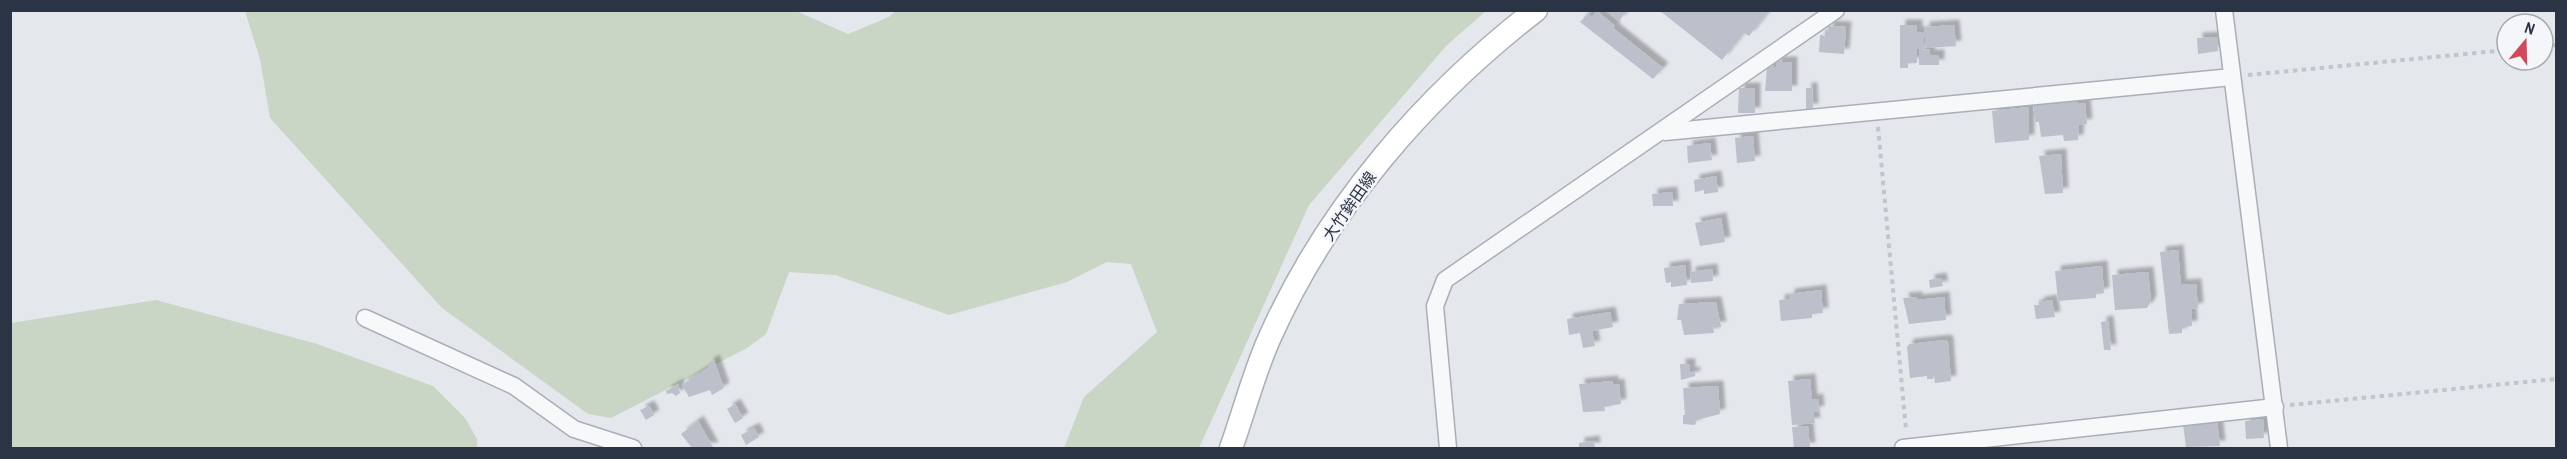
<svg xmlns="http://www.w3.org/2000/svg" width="2567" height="459" font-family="'Archivo Narrow','Noto Sans JP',sans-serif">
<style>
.green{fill:#c9d6c5}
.building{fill:#bbc0ca;filter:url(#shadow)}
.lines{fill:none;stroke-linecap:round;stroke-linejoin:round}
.street-casing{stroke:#a9aeb7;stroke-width:19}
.secondary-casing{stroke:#a9aeb7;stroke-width:25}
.path{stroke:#c2c5cb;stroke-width:4;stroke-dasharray:4.5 4.5;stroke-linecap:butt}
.street{stroke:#f7f8fa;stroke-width:16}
.secondary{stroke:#fff;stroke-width:22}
.labels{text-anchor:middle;stroke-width:5;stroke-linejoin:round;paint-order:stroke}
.street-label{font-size:16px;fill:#2b3445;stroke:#f4f6f9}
</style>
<defs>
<filter id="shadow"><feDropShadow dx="5.5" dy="-5.5" stdDeviation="1.5" flood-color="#0004"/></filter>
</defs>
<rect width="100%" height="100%" fill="#e4e7ec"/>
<!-- green -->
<g class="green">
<path d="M794 10 848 34 889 17 896 10 1486 11 1447 45 1309 205 1199 448H1064L1084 397 1157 332 1131 264 1107 262 1067 282 949 315 835 275 789 272 766 334 747 348 611 418 588 414 442 308 270 118 260 59 245 11Z"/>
<path d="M156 300 317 344 433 386 465 418 477 439V448H11V323Z"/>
</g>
<!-- building -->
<g class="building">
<path d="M1605 10H1627L1619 21Z"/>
<path d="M1659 10H1766L1768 12 1749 36 1744 33 1722 60Z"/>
<path d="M1597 11 1615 26 1613 28 1663 68 1653 79 1580 22 1588 13 1592 17Z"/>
<path d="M1900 25H1917V32H1924V49H1917V63H1908V68H1900Z"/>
<path d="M1954 25 1956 46 1926 48 1924 27Z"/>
<path d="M1828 26 1846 27 1844 54 1819 52 1820 35 1827 36Z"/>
<path d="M2217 37 2218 51 2198 54 2197 38Z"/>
<path d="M1919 49 1930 50 1929 55H1939V65H1919Z"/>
<path d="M1776 62H1792V91H1765L1767 67H1776Z"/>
<path d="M1739 88H1755V113H1738Z"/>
<path d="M1806 88H1812L1813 109H1806Z"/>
<path d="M2078 99V104L2085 103 2087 124 2079 125 2078 140 2064 141 2063 135 2041 137 2039 122H2035L2033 102Z"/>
<path d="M2029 107V140L1995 143 1992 111Z"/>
<path d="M1753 136 1755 161 1737 163 1735 138Z"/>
<path d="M1710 143 1712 160 1688 163 1687 146Z"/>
<path d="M2061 154 2063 193 2045 194 2039 156Z"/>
<path d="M1716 176 1718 192 1704 194V190L1695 192 1694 180Z"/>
<path d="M1672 192 1673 206H1653L1652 194Z"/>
<path d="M1721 218 1725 242 1700 246 1695 223Z"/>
<path d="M2178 250 2181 285 2196 284 2198 308 2191 309 2192 326 2182 327V333L2169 334 2160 252Z"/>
<path d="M1685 265 1687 285 1671 287V282L1666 283 1664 268Z"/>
<path d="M2102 266 2104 293 2096 294V298L2058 301 2055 271Z"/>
<path d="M1712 269 1713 281 1691 283 1690 272Z"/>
<path d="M2148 272 2151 301 2147 308 2115 310 2112 275Z"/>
<path d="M1941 278 1943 286 1930 288 1929 280Z"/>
<path d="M1821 290 1823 313 1812 314V318L1781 321 1779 300 1789 299V294Z"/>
<path d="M1917 297V300L1944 297 1946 320 1909 324 1903 298Z"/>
<path d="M2052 300 2055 317 2036 319 2034 305H2039V302Z"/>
<path d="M1716 302 1721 327H1713L1714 333 1684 335 1681 320H1677L1679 304Z"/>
<path d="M1610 312 1613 327 1592 331 1595 346 1583 348 1580 333 1569 335 1567 319Z"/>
<path d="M2108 321 2111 350H2104L2101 322Z"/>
<path d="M1945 340 1948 342 1951 381 1935 383 1934 375 1933 379H1927V376L1910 378 1907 347 1909 344Z"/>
<path d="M714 360 724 388 712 395 710 390 689 397 682 385 709 367 708 364Z"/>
<path d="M1680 364H1690V373L1695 372V376L1681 380Z"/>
<path d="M1810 379 1812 400 1818 399 1819 411 1813 412 1815 423 1792 425 1788 381Z"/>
<path d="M1613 381V385L1619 384 1621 404 1604 407 1605 411 1583 412 1579 384Z"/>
<path d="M678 384 680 393 676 396 672 393 667 394 666 391Z"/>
<path d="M1718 386 1720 414 1697 420 1695 425 1683 424V415H1685L1683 388Z"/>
<path d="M735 404 743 418 735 423 727 409Z"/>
<path d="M649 406 654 415 646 420 640 410Z"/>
<path d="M2263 419 2264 438 2246 439 2245 421Z"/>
<path d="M698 421 713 447 710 448H692L681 434Z"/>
<path d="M2217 421 2220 446 2186 447 2183 424Z"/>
<path d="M1808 426 1810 448H1794L1792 427Z"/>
<path d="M754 428 759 437 746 445 741 435Z"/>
<path d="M1594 441 1595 448H1579V443Z"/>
</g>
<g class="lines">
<!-- street casing -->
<g class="street-casing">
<g id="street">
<path d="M2224 10 2279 448"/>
<path d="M1665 132 2232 77"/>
<path d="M365 318 514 386 574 429 633 448"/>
<path d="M1448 448 1435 306 1445 280 1836 10"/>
<path d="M1903 448 2275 407"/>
</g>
</g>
<!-- secondary casing -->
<g class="secondary-casing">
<path id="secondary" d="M1231 448C1244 412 1254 372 1270 337 1328 207 1425 96 1536 10"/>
</g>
<!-- path -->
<g class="path">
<path d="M2543 46 2556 45"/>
<path d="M2248 75 2507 50"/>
<path d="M1878 127 1906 430"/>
<path d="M2290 405 2556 379"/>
</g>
<!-- street -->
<use href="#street" class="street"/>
<!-- secondary -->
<use href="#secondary" class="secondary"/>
</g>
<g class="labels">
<!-- street labels -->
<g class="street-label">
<text transform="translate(1349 206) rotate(-55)" y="6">大竹鉾田線</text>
</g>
</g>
<!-- border -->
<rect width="2567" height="459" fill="none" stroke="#2b3445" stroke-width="24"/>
<!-- north arrow -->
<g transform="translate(2525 42) rotate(19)"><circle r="28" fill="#f4f6f9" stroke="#a4a8b1" stroke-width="1.5"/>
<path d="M0-4.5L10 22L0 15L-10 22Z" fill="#d1495b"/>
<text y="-9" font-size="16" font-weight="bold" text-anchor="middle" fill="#2b3445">N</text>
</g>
</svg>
